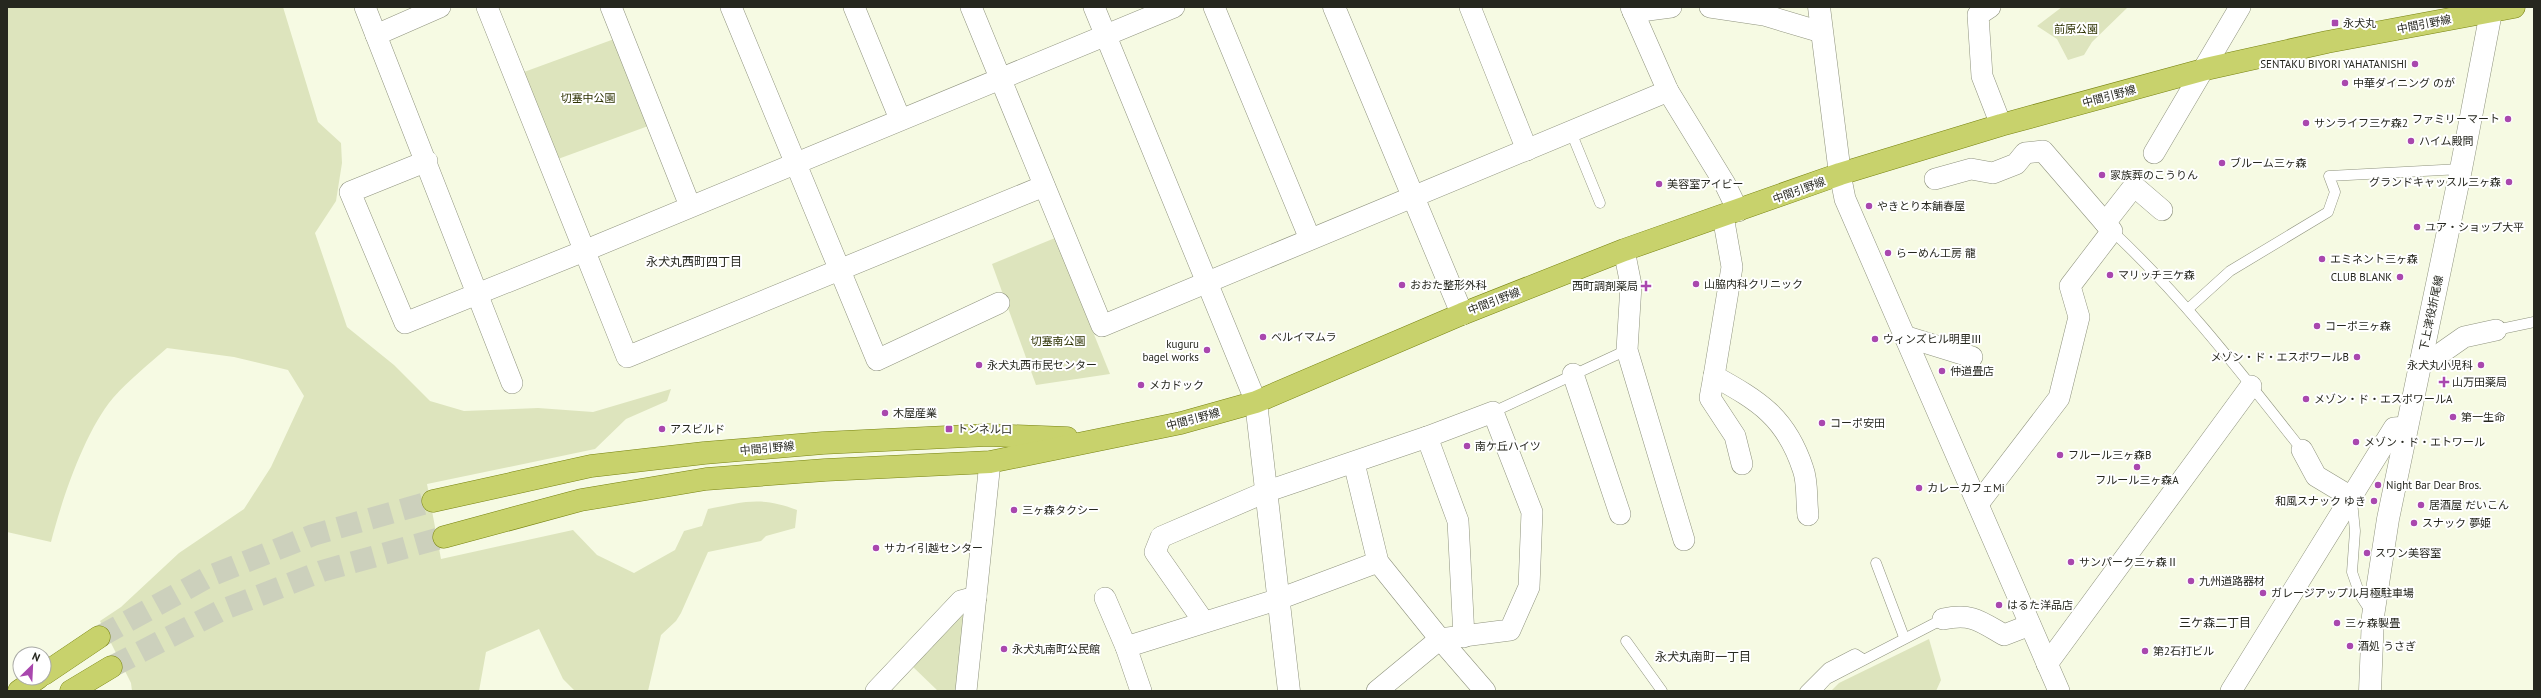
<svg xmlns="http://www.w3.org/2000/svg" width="2541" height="698" font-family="'PT Sans','Noto Sans JP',sans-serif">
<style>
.green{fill:#dde4bd}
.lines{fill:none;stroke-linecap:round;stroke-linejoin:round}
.primary-tunnel{stroke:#ccd0bc;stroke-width:22;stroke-dasharray:22 11;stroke-linecap:butt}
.lane-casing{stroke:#8f937e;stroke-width:11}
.street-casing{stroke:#8f937e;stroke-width:22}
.secondary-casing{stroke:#8f937e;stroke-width:23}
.primary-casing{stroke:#788311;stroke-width:23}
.lane{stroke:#fff;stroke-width:10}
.street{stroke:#fff;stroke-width:21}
.secondary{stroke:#fff;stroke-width:22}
.primary{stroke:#c8d26c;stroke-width:22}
.poi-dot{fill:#a947ae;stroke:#fff;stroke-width:1.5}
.labels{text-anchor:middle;stroke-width:4;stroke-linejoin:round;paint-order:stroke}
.poi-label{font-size:11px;fill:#26271f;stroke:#fff;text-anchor:start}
.street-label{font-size:11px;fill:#26271f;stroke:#fff}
.park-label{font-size:11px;fill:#2d3202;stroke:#fff}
.neighbourhood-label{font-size:12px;fill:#26271f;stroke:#fff}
</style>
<rect width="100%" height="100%" fill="#f6fae3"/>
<!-- green -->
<g class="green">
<path d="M7 7H283L318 122 341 143 342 163 336 201 315 233 347 327 394 365 430 401 464 411 538 408 593 412 671 389 667 401 626 419 595 449 427 484 441 559 573 530 597 555 634 573 675 550 684 531 702 526 708 509C744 502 761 496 797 510L795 528 766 536 761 541 708 552 681 613 676 621 661 635 648 691H575L563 679 539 629 486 652 479 691H132L131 683 100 621 121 607 179 553 244 509 271 467 304 396 288 370 234 357 167 348C149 364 129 380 113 398 85 431 62 499 51 542L7 532Z"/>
<path d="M2062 7H2128L2092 42 2084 55 2068 60 2057 39 2037 26Z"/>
<path d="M617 38 651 125 558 159 524 72Z"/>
<path d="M1055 238 1110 374 1036 385 992 264Z"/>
<path d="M968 611 959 691H938L910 664 955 615Z"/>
<path d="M1929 639 1941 680 1936 691H1831L1839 683Z"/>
</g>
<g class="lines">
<!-- primary-tunnel -->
<g class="primary-tunnel">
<path d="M99 637 210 576 313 535 433 501"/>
<path d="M111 667 222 610 322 571 444 537"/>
</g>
<!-- lane casing -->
<g class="lane-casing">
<g id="lane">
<path d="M1571 132 1600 203"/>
<path d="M2112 231C2183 297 2242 374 2302 450"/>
<path d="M2188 309 2230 271 2328 212 2335 192 2329 176 2461 169"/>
<path d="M2496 330 2534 322"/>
<path d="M1493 412 1627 350"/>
<path d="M2352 501 2355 531 2352 572 2360 595 2371 612"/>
<path d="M1876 563 1904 637"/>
<path d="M1626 641 1662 691"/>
<path d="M1805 691 1828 668 1855 654 1863 659"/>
<path d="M1816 691 1827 679 1943 619"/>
</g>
</g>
<!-- street casing -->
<g class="street-casing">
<g id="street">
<path d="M365 7 512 383"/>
<path d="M487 7 627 357 1044 186"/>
<path d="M611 7 690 206"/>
<path d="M731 7 877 360 999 303"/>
<path d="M854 7 900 119"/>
<path d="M971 7 1102 326 1668 91"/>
<path d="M1094 7 1256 402"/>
<path d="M1214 7 1310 239"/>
<path d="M1470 7 1527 150"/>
<path d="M1631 7 1668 91 1725 184 1738 211"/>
<path d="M1710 7 1764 15 1821 32"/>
<path d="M1990 7 1978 15 1982 76 2001 125"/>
<path d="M1633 12 1671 7"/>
<path d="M376 35 440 7"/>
<path d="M2154 153 2240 7"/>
<path d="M427 161 350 192 405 323 584 251 1174 7"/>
<path d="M1840 174 1845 199 2059 691"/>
<path d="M1935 179 1971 169 1993 173 2016 164 2025 153 2043 151 2112 231 2070 286 2079 317 2059 398 1978 504"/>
<path d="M1723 216 1732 267 1714 376C1759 401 1786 417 1803 469 1808 482 1806 500 1808 515"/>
<path d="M2105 223 2134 186 2162 210"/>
<path d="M1624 250 1631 285 1627 350 1684 540"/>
<path d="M1904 336 1972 357"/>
<path d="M2421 359 2434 358 2464 337 2496 330"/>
<path d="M1573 374 1620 514"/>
<path d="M1714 376 1710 398 1735 436 1742 464"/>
<path d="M1427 437 1458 521 1464 637"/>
<path d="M2302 450 2316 476 2351 497"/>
<path d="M1354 463 1378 562 1440 639 1485 691"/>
<path d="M1105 598 1126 647 1141 691"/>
<path d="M1943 619C1972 613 1980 621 2004 635L2030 625"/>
<path d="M1204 622 1155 552 1161 537 1268 491 1427 437 1493 412 1532 512 1529 587 1510 630 1440 639 1377 691"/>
<path d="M1126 647 1279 599 1378 562"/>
<path d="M2047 664 2251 386"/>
<path d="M876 691 961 601 976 597"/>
<path d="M966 691 990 462"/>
<path d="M2231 691 2394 428 2406 427"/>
</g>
</g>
<!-- secondary casing -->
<g class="secondary-casing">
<g id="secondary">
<path d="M1334 7 1462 314"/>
<path d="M1819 7 1840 174"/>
<path d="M1256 402 1289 691"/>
<path d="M2370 691 2373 616 2388 519 2461 169 2492 7"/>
</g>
</g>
<!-- primary casing -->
<g class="primary-casing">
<g id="primary">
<path d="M433 501 591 466 704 453 823 443 988 435 1067 438"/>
<path d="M444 537 581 500 706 479 825 470 990 462 1181 423 1256 402 1462 314 1624 250 1840 174 2001 125 2206 69 2327 42 2514 7"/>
<path d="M44 674 99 637"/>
<path d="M19 691 38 678"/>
<path d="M71 691 111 667"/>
</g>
</g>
<!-- lane -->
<use href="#lane" class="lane"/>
<!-- street -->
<use href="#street" class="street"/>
<!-- secondary -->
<use href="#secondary" class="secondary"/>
<!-- primary -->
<use href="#primary" class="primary"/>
</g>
<!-- markers -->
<g class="poi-dot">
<rect x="2331" y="19" width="8" height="8" rx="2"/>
<circle cx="2415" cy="64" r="4"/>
<circle cx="2345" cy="83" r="4"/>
<circle cx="2508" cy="119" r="4"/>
<circle cx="2306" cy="123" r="4"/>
<circle cx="2411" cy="141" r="4"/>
<circle cx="2222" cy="163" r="4"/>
<circle cx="2102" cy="175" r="4"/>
<circle cx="2509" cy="182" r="4"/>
<circle cx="1659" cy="184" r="4"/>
<circle cx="1869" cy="206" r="4"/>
<circle cx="2417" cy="227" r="4"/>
<circle cx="1888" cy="253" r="4"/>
<circle cx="2322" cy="259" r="4"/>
<circle cx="2110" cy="275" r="4"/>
<circle cx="2400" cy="277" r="4"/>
<circle cx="1696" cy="284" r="4"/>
<circle cx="1402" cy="285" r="4"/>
<path d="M1644 280h4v4h4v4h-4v4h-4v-4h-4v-4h4z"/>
<circle cx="2317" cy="326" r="4"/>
<circle cx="1263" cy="337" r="4"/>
<circle cx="1875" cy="339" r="4"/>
<circle cx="1207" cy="350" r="4"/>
<circle cx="2357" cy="357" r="4"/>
<circle cx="979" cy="365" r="4"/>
<circle cx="2481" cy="365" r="4"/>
<circle cx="1942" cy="371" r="4"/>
<path d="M2442 376h4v4h4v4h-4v4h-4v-4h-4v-4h4z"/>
<circle cx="1141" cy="385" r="4"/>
<circle cx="2306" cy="399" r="4"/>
<circle cx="885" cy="413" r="4"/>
<circle cx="2453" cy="417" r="4"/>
<circle cx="1822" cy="423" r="4"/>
<circle cx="662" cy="429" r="4"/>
<rect x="945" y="425" width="8" height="8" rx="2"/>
<circle cx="2356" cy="442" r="4"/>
<circle cx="1467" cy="446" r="4"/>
<circle cx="2060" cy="455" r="4"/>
<circle cx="2137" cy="467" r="4"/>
<circle cx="2378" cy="485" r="4"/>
<circle cx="1919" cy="488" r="4"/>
<circle cx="2374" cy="501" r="4"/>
<circle cx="2421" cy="505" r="4"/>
<circle cx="1014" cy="510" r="4"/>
<circle cx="2414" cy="523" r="4"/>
<circle cx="876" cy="548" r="4"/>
<circle cx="2367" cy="553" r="4"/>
<circle cx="2071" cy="562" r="4"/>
<circle cx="2191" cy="581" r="4"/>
<circle cx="2263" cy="593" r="4"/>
<circle cx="1999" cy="605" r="4"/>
<circle cx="2337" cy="623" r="4"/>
<circle cx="2350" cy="646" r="4"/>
<circle cx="1004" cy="649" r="4"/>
<circle cx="2145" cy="651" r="4"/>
</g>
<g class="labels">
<!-- poi labels -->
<g class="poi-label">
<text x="2343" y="27">永犬丸</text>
<text x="2407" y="68" text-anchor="end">SENTAKU BIYORI YAHATANISHI</text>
<text x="2353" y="87">中華ダイニング のが</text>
<text x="2500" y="123" text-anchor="end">ファミリーマート</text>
<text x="2314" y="127">サンライフ三ケ森2</text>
<text x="2419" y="145">ハイム殿問</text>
<text x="2230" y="167">ブルーム三ヶ森</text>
<text x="2110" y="179">家族葬のこうりん</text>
<text x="2501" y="186" text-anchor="end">グランドキャッスル三ヶ森</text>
<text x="1667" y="188">美容室アイビー</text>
<text x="1877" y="210">やきとり本舗春屋</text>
<text x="2425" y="231">ユア・ショップ大平</text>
<text x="1896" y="257">らーめん工房 龍</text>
<text x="2330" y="263">エミネント三ヶ森</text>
<text x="2118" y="279">マリッチ三ケ森</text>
<text x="2392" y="281" text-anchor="end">CLUB BLANK</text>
<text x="1704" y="288">山脇内科クリニック</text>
<text x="1410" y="289">おおた整形外科</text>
<text x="1638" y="290" text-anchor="end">西町調剤薬局</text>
<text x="2325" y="330">コーポ三ヶ森</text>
<text x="1271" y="341">ベルイマムラ</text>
<text x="1883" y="343">ウィンズヒル明里Ⅲ</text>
<text x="1199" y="348" text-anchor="end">kuguru<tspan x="1199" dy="13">bagel works</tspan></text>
<text x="2349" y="361" text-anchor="end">メゾン・ド・エスポワールB</text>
<text x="987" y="369">永犬丸西市民センター</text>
<text x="2473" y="369" text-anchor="end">永犬丸小児科</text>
<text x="1950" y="375">仲道畳店</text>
<text x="2452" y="386">山万田薬局</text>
<text x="1149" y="389">メカドック</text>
<text x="2314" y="403">メゾン・ド・エスポワールA</text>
<text x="893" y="417">木屋産業</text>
<text x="2461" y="421">第一生命</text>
<text x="1830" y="427">コーポ安田</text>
<text x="670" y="433">アスビルド</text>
<text x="957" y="433">トンネル口</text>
<text x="2364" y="446">メゾン・ド・エトワール</text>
<text x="1475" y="450">南ケ丘ハイツ</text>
<text x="2068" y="459">フルール三ヶ森B</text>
<text x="2137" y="484" text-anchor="middle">フルール三ヶ森A</text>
<text x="2386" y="489">Night Bar Dear Bros.</text>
<text x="1927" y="492">カレーカフェMi</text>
<text x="2366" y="505" text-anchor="end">和風スナック ゆき</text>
<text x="2429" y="509">居酒屋 だいこん</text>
<text x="1022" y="514">三ヶ森タクシー</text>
<text x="2422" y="527">スナック 夢姫</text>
<text x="884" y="552">サカイ引越センター</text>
<text x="2375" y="557">スワン美容室</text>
<text x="2079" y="566">サンパーク三ヶ森Ⅱ</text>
<text x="2199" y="585">九州道路器材</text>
<text x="2271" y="597">ガレージアップル月極駐車場</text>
<text x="2007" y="609">はるた洋品店</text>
<text x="2345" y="627">三ヶ森製畳</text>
<text x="2358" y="650">酒処 うさぎ</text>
<text x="1012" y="653">永犬丸南町公民館</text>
<text x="2153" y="655">第2石打ビル</text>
</g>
<!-- street labels -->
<g class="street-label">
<text transform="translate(2424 24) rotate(-11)" y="4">中間引野線</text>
<text transform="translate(2109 96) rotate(-15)" y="4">中間引野線</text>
<text transform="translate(1799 190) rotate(-20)" y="4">中間引野線</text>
<text transform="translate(1494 301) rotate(-21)" y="4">中間引野線</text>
<text transform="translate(2431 313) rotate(-78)" y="4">下上津役折尾線</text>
<text transform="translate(1193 419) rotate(-15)" y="4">中間引野線</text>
<text transform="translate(767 448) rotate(-5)" y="4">中間引野線</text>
</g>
<!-- park labels -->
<g class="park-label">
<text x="2076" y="33">前原公園</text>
<text x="588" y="102">切塞中公園</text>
<text x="1058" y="345">切塞南公園</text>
</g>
<!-- neighbourhood labels -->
<g class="neighbourhood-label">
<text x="694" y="266">永犬丸西町四丁目</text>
<text x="2215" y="627">三ケ森二丁目</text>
<text x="1703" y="661">永犬丸南町一丁目</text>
</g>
</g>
<!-- border -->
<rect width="2541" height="698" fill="none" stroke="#26271f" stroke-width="16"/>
<!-- north arrow -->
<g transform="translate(32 666) rotate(24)"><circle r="19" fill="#ffffff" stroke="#a8a9a5"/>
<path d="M0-3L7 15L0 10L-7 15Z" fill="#a947ae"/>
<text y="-6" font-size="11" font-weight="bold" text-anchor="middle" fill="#26271f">N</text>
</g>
</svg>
